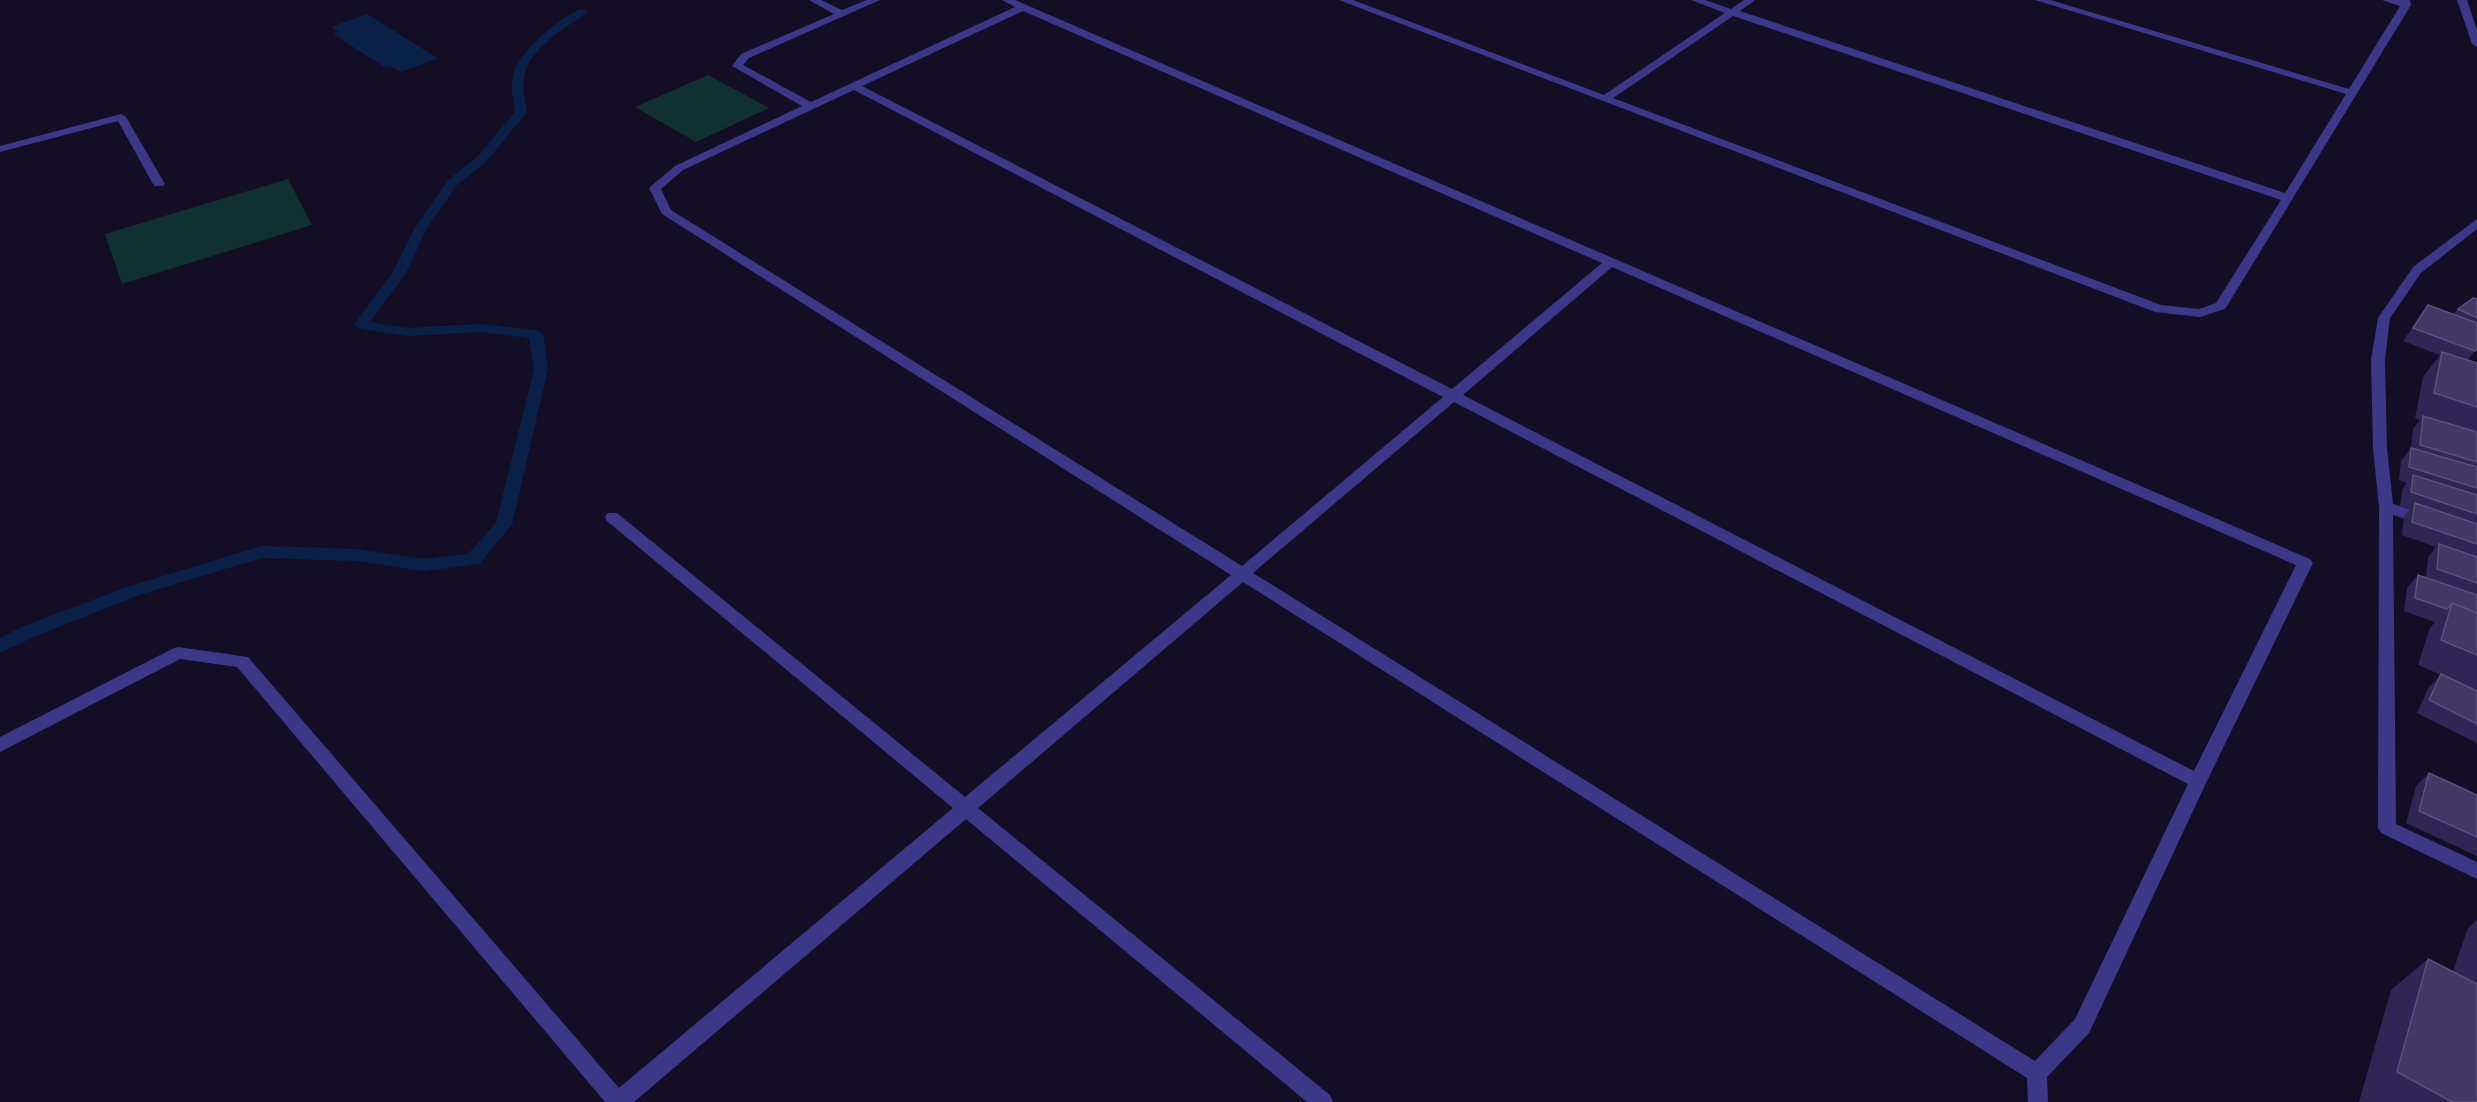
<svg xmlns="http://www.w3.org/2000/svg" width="2477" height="1102" font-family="Montserrat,sans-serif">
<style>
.green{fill:#113030}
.water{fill:#0a2049}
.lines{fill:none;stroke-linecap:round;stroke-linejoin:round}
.stream{fill:#0a2049;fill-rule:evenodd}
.service{fill:#3c3787;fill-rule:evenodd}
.minor{fill:#3c3787;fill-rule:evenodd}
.wall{fill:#302655}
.building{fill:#423967;stroke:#5a517f;stroke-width:1.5}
</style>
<rect width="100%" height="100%" fill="#130e26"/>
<!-- green -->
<g class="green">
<path d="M708 75 769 108 696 142 635 107Z"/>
<path d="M288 179 312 225 122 284 105 234Z"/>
</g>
<!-- water -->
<path class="water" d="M367 14 437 58 401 72 391 66 386 68 333 34 338 32 331 27Z"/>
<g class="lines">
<!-- stream -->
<path class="stream" d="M582 9 587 12 586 14C563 29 528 49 524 78 522 89 525 101 527 112L485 163 456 186 427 228 406 273 370 322 407 328 481 324 536 330 543 334 548 369 512 525 479 564 424 571 357 561 262 558 139 595 36 636 0 653V638L24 626 127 587 262 546 357 549 424 559 468 554 496 523 534 369 529 338 481 332 407 336 361 329 354 325 393 272 415 228 448 180 477 157 515 112C513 98 509 82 515 69 523 48 561 16 582 9Z"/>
<!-- service -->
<path class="service" d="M121 114 126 117 165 184 163 186H155L153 184 118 121 0 152V146Z"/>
<!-- minor -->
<g class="minor">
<path d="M809 0H821L842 10 867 0H880L749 58 743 65 811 102 1015 7 1002 0H1015L2310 559 2313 563 2207 781 2089 1033 2047 1077 2048 1102H2028L2027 1078 1243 582 978 808 1330 1095 1333 1102H1307L966 819 634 1102H605L237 667 180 659 0 752V737L172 649 178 647 248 657 619 1088 953 808 607 521 605 517 607 513H617L965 797 1231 575 662 214 649 188 675 166 802 106 732 66 741 54 834 14ZM1023 11 1602 263 1452 389 862 86ZM854 90 1443 397 1242 566 671 210 661 189 683 170ZM1612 267 2296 565 2194 771 1463 395ZM1454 402 2188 784 2075 1019 2035 1061 1253 573Z"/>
<path d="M1339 0H1353L1604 95 1725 13 1691 0H1705L1731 9 1744 0H1755L1740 11 2285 193 2346 94 2035 0H2050L2349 89 2400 6 2382 0H2410L2411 5 2227 306 2225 309 2200 317 2155 312ZM1733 16 2281 200 2216 303 2199 309 2161 305 1613 98Z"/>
<path d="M2457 0H2467L2477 30V47L2472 44Z"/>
<path d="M2477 219V229L2421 273 2390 318 2385 360 2387 448 2393 504 2431 516 2433 520 2426 525 2393 515 2396 824 2477 862V879L2381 833 2378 828 2379 507 2373 448 2371 360 2378 318 2413 267Z"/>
</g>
</g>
<!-- wall -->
<g class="wall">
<path d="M2477 299V348L2468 360 2477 363V743L2417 713 2429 687 2441 675 2418 665 2430 628 2435 622 2404 611 2407 588 2418 575 2426 577 2428 557 2436 547 2402 535 2404 516 2410 509 2400 506 2403 488 2407 483 2399 480 2401 461 2411 448 2413 429 2420 420 2415 418 2423 377 2440 355 2403 341 2428 305 2454 314 2458 309Z"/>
<path d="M2429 773 2477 795V856L2406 823 2416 786Z"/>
<path d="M2477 920V1102H2359L2391 990 2428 959 2453 971 2468 928Z"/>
</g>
<!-- building -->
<g class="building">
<path d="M2473 298 2477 299V318L2458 309Z"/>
<path d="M2428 305 2477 323V348L2475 351 2413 328Z"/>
<path d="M2442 352 2477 363V407L2434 393Z"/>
<path d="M2423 416 2477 432V462L2420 445Z"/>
<path d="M2411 448 2477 467V488L2409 467Z"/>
<path d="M2413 475 2477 495V514L2411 492Z"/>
<path d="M2415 503 2477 524V544L2412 522Z"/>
<path d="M2439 544 2477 557V583L2437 569Z"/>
<path d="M2418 575 2477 595V613L2452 603 2447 609 2415 598Z"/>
<path d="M2452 603 2477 613V655L2441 640Z"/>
<path d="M2441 674 2477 691V724L2429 700Z"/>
<path d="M2429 773 2477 795V837L2419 811Z"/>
<path d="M2428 959 2477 984V1102H2452L2397 1072Z"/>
</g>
</svg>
